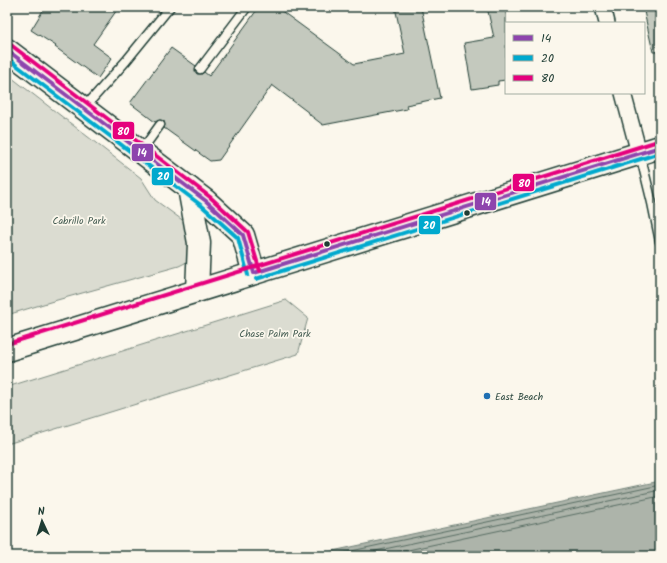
<svg xmlns="http://www.w3.org/2000/svg" width="667" height="563" font-family="Kalam,sans-serif">
<style>
.green{fill:#dbdcd1;stroke:#7d8c82}
.water{fill:#adb4aa;stroke:#74847b}
.lines{fill:none;stroke-linecap:round;stroke-linejoin:round}
.shore{stroke:#586d63;stroke-width:1}
.building{fill:#c4c9be;stroke:#1f3d34}
.lane-casing{stroke:#1f3d34;stroke-width:11}
.street-casing{stroke:#1f3d34;stroke-width:18}
.secondary-casing{stroke:#1f3d34;stroke-width:25}
.primary-casing{stroke:#1f3d34;stroke-width:25}
.lane{stroke:#fbf7ec;stroke-width:8}
.street{stroke:#fbf7ec;stroke-width:15}
.secondary{stroke:#fbf7ec;stroke-width:22}
.primary{stroke:#fbf7ec;stroke-width:22}
.bus-1-casing{stroke:#fbf7ec;stroke-width:7}
.bus-2-casing{stroke:#fbf7ec;stroke-width:7}
.bus-3-casing{stroke:#fbf7ec;stroke-width:7}
.bus-1{stroke:#8e44ad;stroke-width:4}
.bus-2{stroke:#00a9ce;stroke-width:4}
.bus-3{stroke:#e5007d;stroke-width:4}
.bus-dot{fill:#1f3d34;stroke:#fbf7ec;stroke-width:1.5}
.poi-dot{fill:#1f6fb2;stroke:#fbf7ec;stroke-width:1.5}
.labels{text-anchor:middle;stroke-width:3.5;stroke-linejoin:round;paint-order:stroke}
.park-label{font-size:10px;fill:#455d53;stroke:#fbf7ec}
.poi-label{font-size:10px;fill:#1f3d34;stroke:#fbf7ec;text-anchor:start}
.line-badge{stroke:#fbf7ec;stroke-width:1.5}
.badge-label{font-size:11px;text-anchor:middle;font-weight:bold;fill:#fff}
</style>
<rect width="100%" height="100%" fill="#fbf7ec"/>
<filter id="ink" filterUnits="userSpaceOnUse"><feTurbulence type="fractalNoise" baseFrequency=".025" numOctaves="2"/><feDisplacementMap in="SourceGraphic" scale="8" xChannelSelector="R" yChannelSelector="G"/><feConvolveMatrix kernelMatrix="1 2 1 2 8 2 1 2 1" color-interpolation-filters="sRGB"/></filter>
<g filter="url(#ink)">
<!-- green -->
<g class="green">
<path d="M7 74 141 178 155 200 185 222 190 256 185 263 179 266 50 302 7 315Z"/>
<path d="M286 300 308 318 298 354 7 444V387Z"/>
</g>
<!-- water -->
<path class="water" d="M660 481V556H309Z"/>
<g class="lines">
<!-- shore -->
<g class="shore">
<path d="M328 556 660 485"/>
<path d="M352 556 660 490"/>
<path d="M380 556 660 496"/>
</g>
</g>
<!-- building -->
<g class="building">
<path d="M45 7H119L93 44 112 58 98 78 55 47 56 46 31 30Z"/>
<path d="M259 7H276L354 64 405 54 395 7H421L440 98 406 105 407 109 323 125 310 115 309 113 272 85 219 160 210 161 164 128 165 125 164 121 160 120 155 122 130 103 171 48 196 66 195 71 197 74H202L204 72 209 76Z"/>
<path d="M487 7H506V80L498 81V85L472 89 464 43 494 38Z"/>
<path d="M643 7H660V52H653Z"/>
</g>
<g class="lines">
<!-- lane casing -->
<g class="lane-casing">
<g id="lane">
<path d="M200 69 247 7"/>
<path d="M85 107 126 61 170 7"/>
<path d="M142 150 160 125"/>
<path d="M640 154 652 203 660 242"/>
</g>
</g>
<!-- street casing -->
<g class="street-casing">
<g id="street">
<path d="M603 7 607 23"/>
<path d="M623 93 639 153"/>
</g>
</g>
<!-- secondary casing -->
<g class="secondary-casing">
<path id="secondary" d="M7 50 206 201 243 235 254 273"/>
</g>
<!-- primary casing -->
<g class="primary-casing">
<g id="primary">
<path d="M189 188 199 243 197 291"/>
<path d="M7 350 660 147"/>
</g>
</g>
<!-- lane -->
<use href="#lane" class="lane"/>
<!-- street -->
<use href="#street" class="street"/>
<!-- secondary -->
<use href="#secondary" class="secondary"/>
<!-- primary -->
<use href="#primary" class="primary"/>
<!-- bus-1 casing -->
<g class="bus-1-casing">
<g id="bus-1">
<path d="M7 50 206 201 243 235 254 273"/>
<path d="M254 273 660 147"/>
</g>
</g>
<!-- bus-2 casing -->
<g class="bus-2-casing">
<g id="bus-2">
<path d="M7 58 202 206 238 238 248 275"/>
<path d="M256 279 660 153"/>
</g>
</g>
<!-- bus-3 casing -->
<g class="bus-3-casing">
<g id="bus-3">
<path d="M11 45 210 197 248 232 260 271"/>
<path d="M7 344 658 141"/>
</g>
</g>
<!-- bus-1 -->
<use href="#bus-1" class="bus-1"/>
<!-- bus-2 -->
<use href="#bus-2" class="bus-2"/>
<!-- bus-3 -->
<use href="#bus-3" class="bus-3"/>
</g>
</g>
<!-- markers -->
<g class="bus-dot">
<circle cx="467" cy="213" r="3.5"/>
<circle cx="327" cy="244" r="3.5"/>
</g>
<circle class="poi-dot" cx="487" cy="396" r="4"/>
<g class="labels">
<!-- park labels -->
<g class="park-label">
<text x="79" y="224">Cabrillo Park</text>
<text x="275" y="337">Chase Palm Park</text>
</g>
<!-- poi labels -->
<g class="poi-label">
<text x="495" y="400">East Beach</text>
</g>
</g>
<g class="line-badge">
<rect x="112" y="121" width="23" height="19" rx="4" fill="#e5007d"/>
<rect x="131" y="143" width="23" height="19" rx="4" fill="#8e44ad"/>
<rect x="151" y="167" width="23" height="19" rx="4" fill="#00a9ce"/>
<rect x="512" y="173" width="23" height="19" rx="4" fill="#e5007d"/>
<rect x="474" y="192" width="23" height="19" rx="4" fill="#8e44ad"/>
<rect x="418" y="215" width="23" height="20" rx="4" fill="#00a9ce"/>
</g>
<g class="badge-label">
<text x="123" y="135">80</text>
<text x="142" y="156">14</text>
<text x="163" y="180">20</text>
<text x="524" y="187">80</text>
<text x="486" y="205">14</text>
<text x="429" y="229">20</text>
</g>
<!-- margin -->
<rect width="667" height="563" fill="none" stroke="#fbf7ec" stroke-width="24"/>
<rect x="12" y="12" width="643" height="539" fill="none" stroke="#1f3d34" stroke-width="1.5" filter="url(#ink)"/>
<!-- legend -->
<rect x="505" y="22" width="140" height="72" fill="#fbf7ec" stroke="#a3ada2"/>
<rect x="513" y="35" width="20" height="6" fill="#8e44ad" stroke="#a3ada2"/>
<text x="541" y="42" font-size="12" fill="#1f3d34">14</text>
<rect x="513" y="55" width="20" height="6" fill="#00a9ce" stroke="#a3ada2"/>
<text x="541" y="62" font-size="12" fill="#1f3d34">20</text>
<rect x="513" y="75" width="20" height="6" fill="#e5007d" stroke="#a3ada2"/>
<text x="541" y="82" font-size="12" fill="#1f3d34">80</text>
<!-- north arrow -->
<g transform="translate(42 521) rotate(356)" stroke="#fbf7ec" stroke-width="3" paint-order="stroke">
<path d="M0-3L7 15L0 10L-7 15Z" fill="#1f3d34"/>
<text y="-6" font-size="11" font-weight="bold" text-anchor="middle" fill="#1f3d34">N</text>
</g>
</svg>
